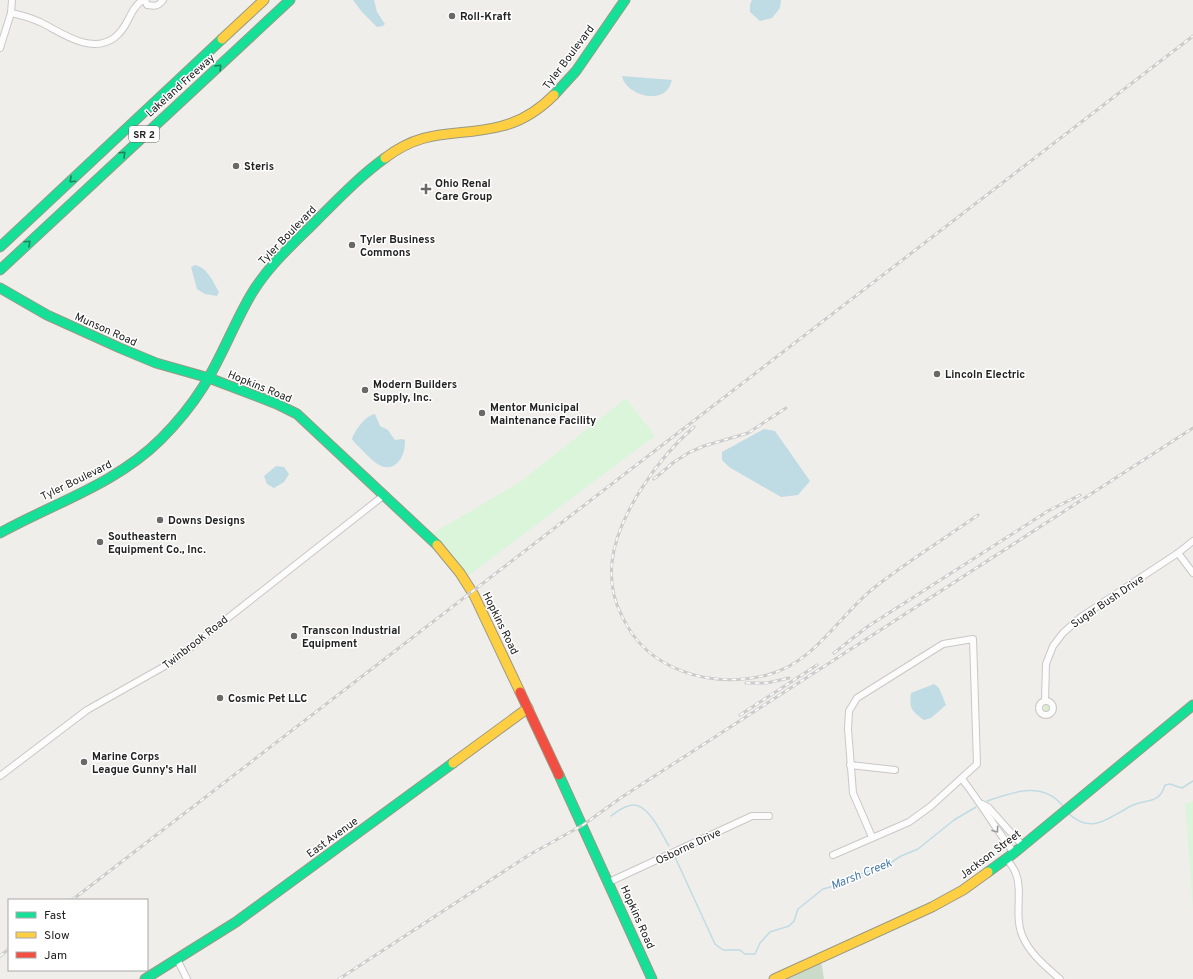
<svg xmlns="http://www.w3.org/2000/svg" width="1193" height="979" font-family="Overpass,sans-serif">
<style>
.grass{fill:#ddeccb}
.cemetery{fill:#cadbca}
.park{fill:#daf5da}
.water{fill:#bfdbe3}
.lines{fill:none;stroke-linecap:round;stroke-linejoin:round}
.stream{stroke:#bfdbe3;stroke-width:1.5}
.street-casing{stroke:#c9c8c7;stroke-width:8}
.fast-casing{stroke:#999a82;stroke-width:11}
.slow-casing{stroke:#999a82;stroke-width:11}
.jam-casing{stroke:#999a82;stroke-width:11}
.street{stroke:#fdfcfc;stroke-width:6}
.fast{stroke:#16e098;stroke-width:9}
.slow{stroke:#ffcf43;stroke-width:9}
.jam{stroke:#f24e42;stroke-width:9}
.rail-casing{stroke:#ccc;stroke-width:3}
.rail{stroke:#fff;stroke-width:1.5;stroke-dasharray:4.5;stroke-linecap:butt}
.oneway{stroke:#1c815d}
.oneway2{stroke:#9a9a9a}
.poi-dot{fill:#6a6968;stroke:#fff;stroke-width:1.5}
.labels{text-anchor:middle;stroke-width:3;stroke-linejoin:round;paint-order:stroke}
.shield{fill:#fff;stroke:#646464;stroke-width:1}
.shield-label{font-size:10px;font-weight:bold;fill:#222}
.poi-label{font-size:11px;font-weight:bold;fill:#222;stroke:#fff;text-anchor:start}
.street-label{font-size:11px;fill:#222;stroke:#fff}
.water-label{font-size:12px;font-style:italic;fill:#4a7aab;stroke:#fff}
</style>
<rect width="100%" height="100%" fill="#f0eeeb"/>
<!-- grass -->
<circle class="grass" cx="1048" cy="709" r="4.5"/>
<!-- cemetery -->
<path class="cemetery" d="M821 961 824 979H781Z"/>
<!-- park -->
<g class="park">
<path d="M626 398 655 436 468 576 450 551 433 533 520 482Z"/>
<path d="M1193 801V910L1185 804Z"/>
</g>
<!-- water -->
<g class="water">
<path d="M353 0H374L377 12 385 24 383 26 377 27 362 12Z"/>
<path d="M752 0H781L780 8 772 18 760 21 750 12V4Z"/>
<path d="M622 76 672 80C671 82 670 87 668 89 656 104 625 93 622 76Z"/>
<path d="M195 265C208 268 213 282 219 292L217 296 205 294 197 289 191 267Z"/>
<path d="M375 414 380 426 388 430 395 440 402 439 405 440C405 448 404 455 399 461 386 476 373 461 363 451 360 447 355 444 352 439 355 430 365 416 375 414Z"/>
<path d="M764 429 775 431 810 481 798 495 781 497 729 467 722 460V452Z"/>
<path d="M276 466 284 467 289 474 284 482 274 488 267 484 264 476Z"/>
<path d="M934 684 939 688 946 705 931 718 924 720C912 711 909 709 911 693Z"/>
</g>
<g class="lines">
<!-- stream -->
<g class="stream">
<path d="M987 801C1013 792 1042 781 1062 805"/>
<path d="M1068 813C1092 836 1109 817 1131 806 1147 798 1159 805 1165 785L1170 784 1182 788 1193 781"/>
<path d="M611 816C616 812 622 808 628 806 647 799 661 833 669 846"/>
<path d="M675 857 715 944 723 950H740L745 954H755L760 943 770 932 789 926 794 921 798 909 823 889 834 886 846 878 884 867 901 856 918 849 954 820 976 807"/>
</g>
<!-- street casing -->
<g class="street-casing">
<g id="street">
<path d="M145 0 147 5C154 6 158 7 163 0"/>
<path d="M11 13C21 15 31 18 40 22 61 32 90 55 114 38 130 26 128 10 143 0"/>
<path d="M0 48 11 13 12 0"/>
<path d="M1178 553 1193 573"/>
<circle cx="1046" cy="708" r="7"/>
<path d="M1045 701 1046 664 1053 646 1063 633 1081 617 1178 553 1193 541"/>
<path d="M850 765 895 770"/>
<path d="M0 776 87 710 172 662 383 496"/>
<path d="M962 779C981 803 995 828 1014 853"/>
<path d="M982 804 988 807 1022 845"/>
<path d="M833 855 909 822 931 806 977 764 973 639 943 644 857 698 849 711 848 729 853 793 872 837"/>
<path d="M1006 858C1010 863 1014 868 1016 874 1023 891 1014 915 1022 935 1029 953 1046 967 1060 979"/>
<path d="M609 882 752 816H769"/>
<path d="M177 959 187 979"/>
</g>
</g>
<!-- fast casing -->
<g class="fast-casing">
<g id="fast">
<path d="M554 95 576 71 625 0"/>
<path d="M0 247 222 39"/>
<path d="M0 270 290 0"/>
<path d="M0 288 47 315 120 348 156 363 209 378 277 404 297 414 437 545"/>
<path d="M0 533C54 503 116 484 161 439 177 423 191 406 203 387 222 357 234 323 252 293 269 265 293 244 316 221 338 199 360 176 385 158"/>
<path d="M559 775 652 979"/>
<path d="M988 872 1014 853 1193 705"/>
<path d="M145 979 236 922 453 763"/>
</g>
</g>
<!-- slow casing -->
<g class="slow-casing">
<g id="slow">
<path d="M222 39 264 0"/>
<path d="M385 158C427 126 457 138 502 126 522 121 540 109 554 95"/>
<path d="M437 545 460 573 474 595 520 692"/>
<path d="M453 763 528 708"/>
<path d="M774 979 932 907 963 890 988 872"/>
</g>
</g>
<!-- jam casing -->
<g class="jam-casing">
<path id="jam" d="M520 692 559 775"/>
</g>
<!-- street -->
<use href="#street" class="street"/>
<!-- fast -->
<use href="#fast" class="fast"/>
<!-- slow -->
<use href="#slow" class="slow"/>
<!-- jam -->
<use href="#jam" class="jam"/>
<!-- rail casing -->
<g class="rail-casing">
<g id="rail">
<path d="M694 427C659 457 617 515 612 562 610 581 613 599 622 616 647 671 711 689 767 675 815 663 839 615 875 587 908 561 944 539 978 515"/>
<path d="M654 479 674 462 690 452 704 446 748 433 786 408"/>
<path d="M834 653 867 627 1048 511 1080 495"/>
<path d="M746 683H767L789 678"/>
<path d="M740 715 817 665"/>
<path d="M72 900 1193 36"/>
<path d="M0 956 9 949"/>
<path d="M339 979 529 855 583 825 622 797 1193 428"/>
</g>
</g>
<!-- rail -->
<use href="#rail" class="rail"/>
</g>
<!-- one-way arrows -->
<defs><path id="oneway-chevron" d="M-2-3.5L2.5 0L-2 3.5" fill="none" stroke-width="1.6" stroke-linecap="round" stroke-linejoin="round"/></defs>
<g class="oneway">
<use href="#oneway-chevron" transform="translate(219 67) rotate(-44)"/>
<use href="#oneway-chevron" transform="translate(123 154) rotate(-43)"/>
<use href="#oneway-chevron" transform="translate(72 180) rotate(137)"/>
<use href="#oneway-chevron" transform="translate(28 243) rotate(-43)"/>
</g>
<use class="oneway2" href="#oneway-chevron" transform="translate(996 830) rotate(54)"/>
<!-- markers -->
<g class="poi-dot">
<circle cx="452" cy="16" r="4"/>
<circle cx="236" cy="166" r="4"/>
<path d="M424 183h4v4h4v4h-4v4h-4v-4h-4v-4h4z"/>
<circle cx="352" cy="245" r="4"/>
<circle cx="937" cy="374" r="4"/>
<circle cx="365" cy="390" r="4"/>
<circle cx="482" cy="413" r="4"/>
<circle cx="160" cy="520" r="4"/>
<circle cx="100" cy="542" r="4"/>
<circle cx="294" cy="636" r="4"/>
<circle cx="220" cy="698" r="4"/>
<circle cx="84" cy="762" r="4"/>
</g>
<g class="labels">
<!-- shield labels -->
<rect class="shield" x="129" y="126" width="30" height="16" rx="3"/>
<g class="shield-label">
<text x="144" y="138">SR 2</text>
</g>
<!-- poi labels -->
<g class="poi-label">
<text x="460" y="20">Roll-Kraft</text>
<text x="244" y="170">Steris</text>
<text x="435" y="187">Ohio Renal<tspan x="435" dy="13">Care Group</tspan></text>
<text x="360" y="243">Tyler Business<tspan x="360" dy="13">Commons</tspan></text>
<text x="945" y="378">Lincoln Electric</text>
<text x="373" y="388">Modern Builders<tspan x="373" dy="13">Supply, Inc.</tspan></text>
<text x="490" y="411">Mentor Municipal<tspan x="490" dy="13">Maintenance Facility</tspan></text>
<text x="168" y="524">Downs Designs</text>
<text x="108" y="540">Southeastern<tspan x="108" dy="13">Equipment Co., Inc.</tspan></text>
<text x="302" y="634">Transcon Industrial<tspan x="302" dy="13">Equipment</tspan></text>
<text x="228" y="702">Cosmic Pet LLC</text>
<text x="92" y="760">Marine Corps<tspan x="92" dy="13">League Gunny's Hall</tspan></text>
</g>
<!-- street labels -->
<g class="street-label">
<text transform="translate(568 57) rotate(-53)" y="4">Tyler Boulevard</text>
<text transform="translate(180 85) rotate(-42)" y="4">Lakeland Freeway</text>
<text transform="translate(287 235) rotate(-46)" y="4">Tyler Boulevard</text>
<text transform="translate(106 329) rotate(24)" y="4">Munson Road</text>
<text transform="translate(260 386) rotate(22)" y="4">Hopkins Road</text>
<text transform="translate(76 480) rotate(-26)" y="4">Tyler Boulevard</text>
<text transform="translate(1107 601) rotate(-34)" y="4">Sugar Bush Drive</text>
<text transform="translate(501 623) rotate(64)" y="4">Hopkins Road</text>
<text transform="translate(195 642) rotate(-38)" y="4">Twinbrook Road</text>
<text transform="translate(332 837) rotate(-36)" y="4">East Avenue</text>
<text transform="translate(688 846) rotate(-25)" y="4">Osborne Drive</text>
<text transform="translate(990 854) rotate(-37)" y="4">Jackson Street</text>
<text transform="translate(638 917) rotate(66)" y="4">Hopkins Road</text>
</g>
<!-- water labels -->
<g class="water-label">
<text transform="translate(861 874) rotate(-22)" y="4">Marsh Creek</text>
</g>
</g>
<!-- legend -->
<rect x="8" y="899" width="140" height="72" fill="#ffffff" stroke="#a7a7a7"/>
<rect x="16" y="912" width="20" height="6" fill="#16e098" stroke="#a7a7a7"/>
<text x="44" y="919" font-size="12" fill="#222222">Fast</text>
<rect x="16" y="932" width="20" height="6" fill="#ffcf43" stroke="#a7a7a7"/>
<text x="44" y="939" font-size="12" fill="#222222">Slow</text>
<rect x="16" y="952" width="20" height="6" fill="#f24e42" stroke="#a7a7a7"/>
<text x="44" y="959" font-size="12" fill="#222222">Jam</text>
</svg>
